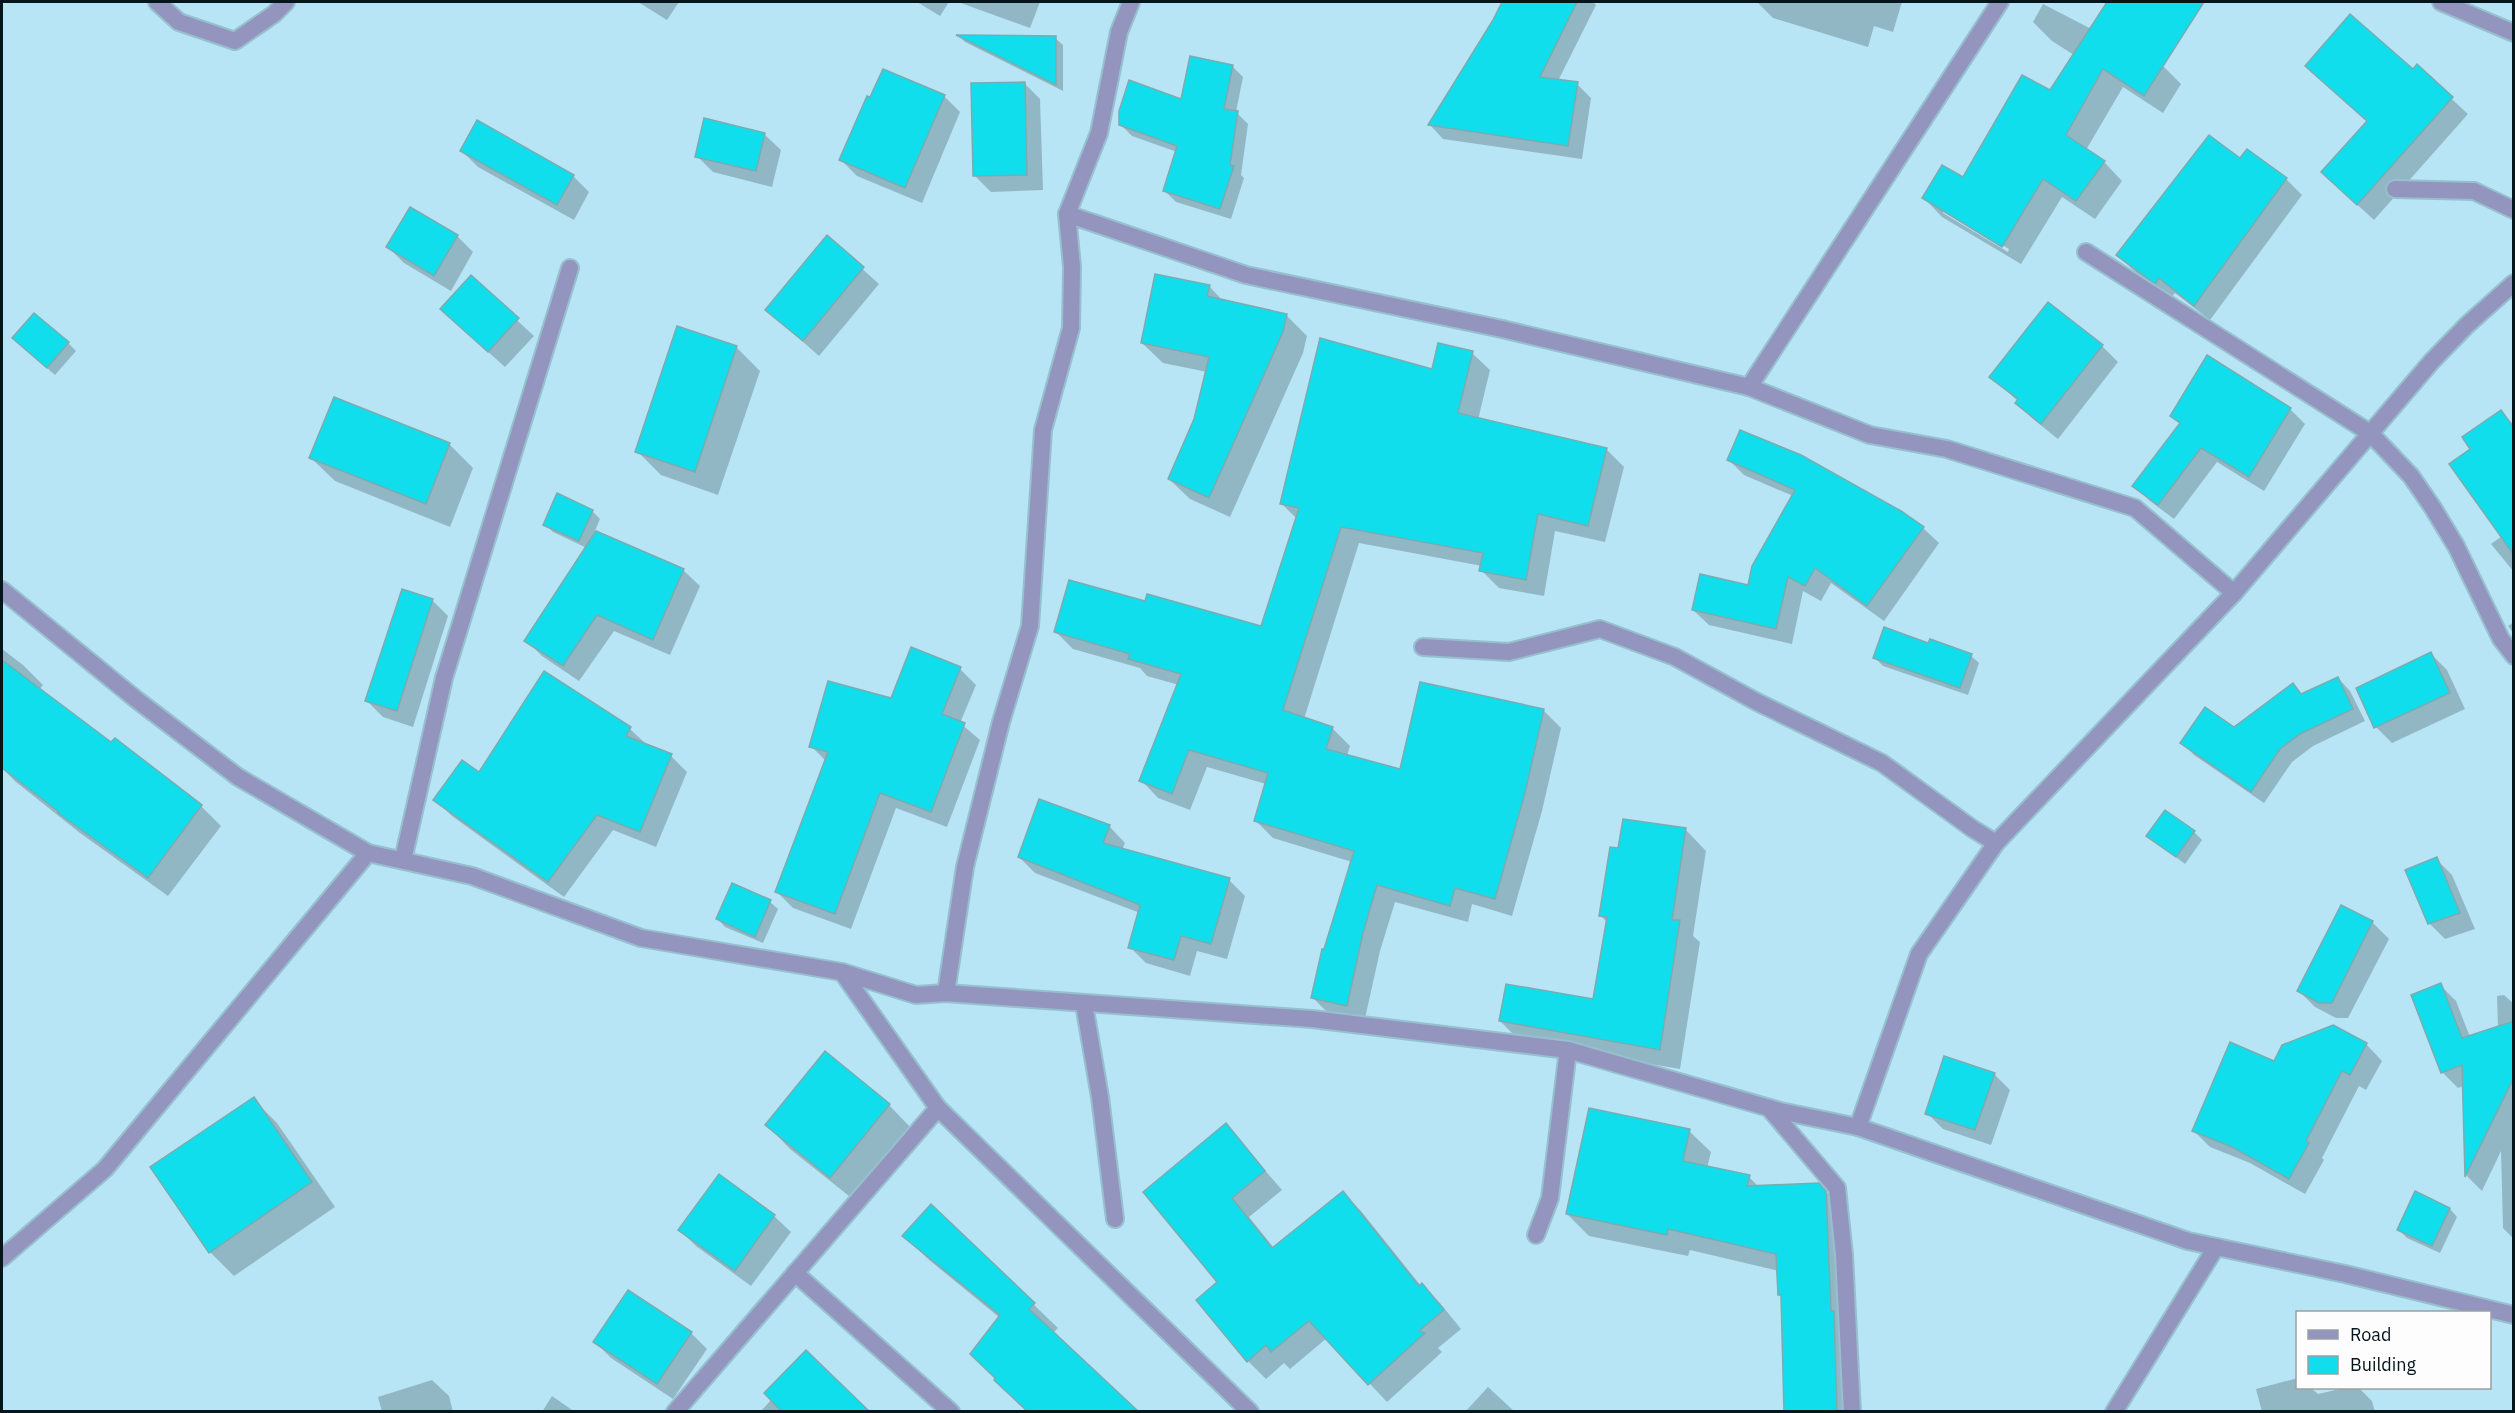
<svg xmlns="http://www.w3.org/2000/svg" width="2515" height="1413" font-family="'IBM Plex Sans',sans-serif">
<style>
.shadow{fill:#0003;fill-rule:evenodd}
.building{fill:#11deec;stroke:#79acb0;stroke-width:1.5}
.lines{fill:none;stroke-linecap:round;stroke-linejoin:round}
.minor-casing{stroke:#97c0cf;stroke-width:20}
.minor{stroke:#9395bf;stroke-width:16}
</style>
<rect width="100%" height="100%" fill="#b7e5f6"/>
<!-- shadow -->
<g class="shadow">
<path d="M638 2H679L667 20Z"/>
<path d="M917 2H949L940 16Z"/>
<path d="M958 2H1040L1030 28Z"/>
<path d="M1504 2H1593L1596 5 1558 81 1577 84 1591 98 1582 159 1443 139 1430 125 1494 21Z"/>
<path d="M1757 2H1902L1893 32 1874 26 1868 47 1773 18Z"/>
<path d="M2043 4 2163 66 2181 84 2163 113 2123 87 2086 150 2104 162 2122 181 2095 219 2062 197 2021 264 1942 217 1924 198 1964 179 2050 92 2074 55 2052 41 2033 22ZM1943 210 2009 249 2008 252 1943 213Z"/>
<path d="M959 36 1055 38 1063 45V91L965 42Z"/>
<path d="M1232 66 1243 77 1236 112 1248 124 1241 175 1244 178 1231 219 1176 202 1164 190 1177 152 1132 136 1120 124 1182 101Z"/>
<path d="M2307 66 2413 71 2417 67 2468 114 2374 220 2339 188 2368 122Z"/>
<path d="M1024 83 1040 99 1043 190 991 192 975 176Z"/>
<path d="M944 96 960 112 922 203 857 176 841 160Z"/>
<path d="M764 134 781 150 772 187 713 172 697 156Z"/>
<path d="M462 151 573 176 589 192 574 220 478 167Z"/>
<path d="M2240 160 2286 179 2302 195 2210 320 2175 293 2171 298 2134 271 2118 255Z"/>
<path d="M457 236 473 252 451 291 404 263 388 247Z"/>
<path d="M827 237 879 284 819 356 767 310Z"/>
<path d="M471 278 534 336 505 367 458 325Z"/>
<path d="M1209 286 1223 301 1286 315 1307 336 1303 353 1230 517 1190 499 1169 479 1196 420 1207 372 1163 363 1142 343Z"/>
<path d="M68 343 76 351 55 375 22 346Z"/>
<path d="M2102 346 2118 362 2058 439 2033 419 2017 403 2019 402 1991 377Z"/>
<path d="M736 347 760 371 718 495 661 475 637 451Z"/>
<path d="M1472 353 1490 370 1478 420 1606 449 1624 467 1605 542 1555 531 1544 596 1499 588 1481 570 1482 566 1359 543 1304 719 1332 728 1350 746 1347 756 1401 771 1543 710 1561 728 1542 811 1512 916 1472 904 1468 922 1395 902 1380 951 1364 1023 1330 1015 1313 998 1352 862 1273 838 1255 820 1266 784 1207 767 1190 810 1158 798 1141 780 1179 685 1147 676 1140 668 1073 649 1056 632 1146 603 1262 628 1297 519 1282 504 1433 371Z"/>
<path d="M2290 409 2305 424 2264 491 2217 462 2174 519 2150 501 2134 486 2181 425 2172 416Z"/>
<path d="M2500 411 2514 425V572L2491 544 2502 536 2472 450Z"/>
<path d="M449 444 473 468 450 527 335 481 311 458Z"/>
<path d="M1729 460 1923 528 1939 543 1884 621 1831 583 1821 601 1803 591 1792 644 1709 625 1693 610 1749 586 1793 496 1744 475Z"/>
<path d="M592 511 600 519 592 538 683 570 700 586 670 655 614 631 579 681 542 656 526 640 587 548 553 532 545 524Z"/>
<path d="M432 600 448 616 413 727 383 717 367 701Z"/>
<path d="M2514 622V634L2508 626Z"/>
<path d="M1929 645 1971 656 1979 663 1968 695 1883 666 1875 658Z"/>
<path d="M2 649 23 665 43 685 39 690 111 744 115 740 201 806 221 826 168 896 80 833 16 782 2 768V755L20 731 2 718Z"/>
<path d="M2431 654 2447 670 2465 709 2392 743 2376 727 2358 689Z"/>
<path d="M960 669 976 685 960 723 980 740 947 827 896 808 851 929 793 908 777 892 826 761 811 746 892 700Z"/>
<path d="M544 673 630 729 647 745 671 756 687 772 656 847 613 830 564 897 452 816 435 800 479 774Z"/>
<path d="M2338 678 2350 691 2365 721 2313 746 2292 762 2264 803 2194 755 2182 742 2234 728 2293 685 2302 695Z"/>
<path d="M1109 826 1125 843 1122 850 1229 880 1245 896 1227 959 1197 951 1190 976 1146 963 1130 947 1140 913 1035 873 1019 857Z"/>
<path d="M1686 830 1706 851 1693 936 1700 942 1680 1069 1521 1042 1500 1021 1595 1001 1608 923 1600 915 1619 850Z"/>
<path d="M2194 832 2202 840 2185 864 2148 836Z"/>
<path d="M2436 859 2452 875 2475 929 2445 939 2429 923Z"/>
<path d="M770 902 778 909 763 943 725 927 718 919Z"/>
<path d="M2342 907 2372 922 2389 939 2348 1018H2336L2315 1007 2299 991Z"/>
<path d="M2440 985 2456 1001 2470 1037 2498 1028 2497 996 2504 995 2514 1004V1239L2503 1228 2501 1151 2482 1191 2467 1176 2464 1086 2458 1088 2442 1072Z"/>
<path d="M2366 1044 2382 1061 2366 1090 2359 1086 2322 1158 2324 1160 2305 1194 2250 1163 2210 1147 2194 1131 2274 1063Z"/>
<path d="M1994 1074 2010 1090 1991 1145 1943 1129 1927 1113Z"/>
<path d="M253 1099 277 1123 335 1207 234 1276 210 1252 152 1168Z"/>
<path d="M889 1105 912 1129 854 1200 790 1149 767 1125Z"/>
<path d="M1226 1125 1282 1190 1249 1217 1274 1248 1343 1193 1361 1211 1421 1286 1422 1285 1440 1303 1461 1329 1438 1348 1442 1352 1387 1402 1327 1338 1290 1369 1284 1363 1266 1379 1248 1361 1219 1282Z"/>
<path d="M1689 1131 1711 1152 1707 1168 1749 1177 1759 1187 1818 1184 1841 1207 1858 1412H1785L1783 1297 1780 1294 1779 1271 1690 1250 1688 1256 1589 1236 1567 1214Z"/>
<path d="M720 1176 774 1216 791 1232 751 1286 696 1246 680 1230Z"/>
<path d="M931 1206 1058 1328 1053 1333 1000 1318 928 1259 904 1236Z"/>
<path d="M2450 1209 2457 1217 2440 1253 2407 1238 2399 1230Z"/>
<path d="M691 1333 707 1349 673 1399 611 1358 595 1342Z"/>
<path d="M2298 1378V1388H2311L2318 1394 2344 1388H2359L2372 1401 2375 1412H2262L2256 1389Z"/>
<path d="M432 1380 449 1396 453 1412H382L378 1397Z"/>
<path d="M1488 1387 1515 1412H1465Z"/>
<path d="M552 1396 575 1412H542Z"/>
<path d="M772 1399 868 1412H760Z"/>
</g>
<!-- building -->
<g class="building">
<path d="M1502 2H1577L1540 77 1578 82 1568 146 1428 125 1493 20Z"/>
<path d="M2107 2H2204L2144 96 2103 69 2066 135 2105 161 2076 201 2043 179 2002 247 1922 198 1942 165 1963 177 2022 75 2050 90Z"/>
<path d="M2350 14 2413 69 2417 64 2453 97 2357 205 2321 172 2367 121 2305 66Z"/>
<path d="M956 35 1056 36V85Z"/>
<path d="M1190 56 1233 65 1224 109 1238 111 1230 165 1234 166 1220 209 1163 191 1177 146 1119 125V111L1129 80 1181 99Z"/>
<path d="M883 69 945 95 905 188 839 160 867 96 870 97Z"/>
<path d="M1025 82 1027 175 973 176 971 83Z"/>
<path d="M704 118 765 133 756 171 695 157Z"/>
<path d="M477 120 574 175 557 205 460 151Z"/>
<path d="M2209 135 2240 158 2247 149 2287 178 2194 306 2159 278 2155 284 2116 255Z"/>
<path d="M410 207 458 235 434 276 386 247Z"/>
<path d="M827 235 864 267 803 341 765 310Z"/>
<path d="M1155 274 1210 285 1207 296 1287 314 1283 332 1209 498 1168 479 1194 419 1209 357 1141 343Z"/>
<path d="M471 275 519 318 488 352 440 309Z"/>
<path d="M2048 302 2103 345 2041 424 2015 403 2018 399 1989 377Z"/>
<path d="M34 313 69 342 47 368 12 338Z"/>
<path d="M677 326 737 346 695 472 635 452Z"/>
<path d="M1320 338 1432 369 1438 343 1473 351 1458 413 1607 448 1588 526 1538 514 1526 580 1479 571 1483 553 1341 527 1283 710 1333 727 1326 749 1400 769 1420 682 1544 709 1525 793 1495 899 1455 888 1450 906 1377 885 1363 933 1347 1006 1311 998 1322 949H1324L1354 851 1254 821 1268 773 1189 750 1172 794 1139 781 1181 674 1128 659 1130 654 1054 632 1069 580 1145 601 1147 594 1261 626 1299 508 1280 504Z"/>
<path d="M2207 355 2291 408 2249 477 2201 448 2158 505 2132 486 2180 423 2170 416Z"/>
<path d="M334 397 450 443 426 504 309 458Z"/>
<path d="M2501 410 2514 428V555L2449 464 2470 449 2462 437Z"/>
<path d="M1740 430 1801 455 1901 511 1924 527 1867 606 1815 568 1805 586 1788 577 1776 629 1692 610 1700 574 1748 585 1752 566 1795 490 1727 460Z"/>
<path d="M557 493 593 510 579 541 543 525Z"/>
<path d="M596 531 684 569 653 640 597 615 563 666 524 641Z"/>
<path d="M402 589 433 599 397 711 365 701Z"/>
<path d="M1884 627 1928 643 1930 639 1972 654 1960 688 1873 658Z"/>
<path d="M911 647 961 667 942 714 965 723 931 812 880 793 835 914 775 892 828 752 809 747 828 681 891 698Z"/>
<path d="M2431 652 2450 693 2374 728 2356 688Z"/>
<path d="M2 660 111 742 115 738 202 805 148 878 58 813 59 812 2 768Z"/>
<path d="M544 671 631 727 626 736 672 754 640 832 597 815 548 882 433 800 462 760 479 772Z"/>
<path d="M2338 677 2353 709 2300 734 2280 749 2251 792 2180 743 2205 707 2234 727 2293 683 2301 694Z"/>
<path d="M1039 799 1110 825 1103 843 1230 878 1211 944 1181 936 1174 960 1128 948 1140 905 1018 857Z"/>
<path d="M2165 810 2195 831 2176 857 2146 836Z"/>
<path d="M1623 819 1686 828 1672 920H1680L1660 1050 1499 1021 1506 984 1593 999 1607 917 1599 916 1610 847 1618 848Z"/>
<path d="M2437 857 2460 913 2428 924 2405 870Z"/>
<path d="M732 883 771 900 755 937 716 919Z"/>
<path d="M2341 905 2373 921 2332 1003H2319L2297 991Z"/>
<path d="M2441 983 2462 1038 2514 1021V1077L2465 1177 2462 1065 2441 1073 2411 995Z"/>
<path d="M2333 1025 2367 1043 2350 1075 2342 1071 2306 1141 2309 1143 2289 1179 2232 1147 2192 1131 2230 1042 2274 1061 2282 1045Z"/>
<path d="M825 1051 890 1104 830 1178 765 1125Z"/>
<path d="M1944 1056 1995 1073 1975 1130 1925 1114Z"/>
<path d="M254 1097 312 1182 209 1253 150 1167Z"/>
<path d="M1589 1108 1690 1129 1683 1161 1750 1175 1747 1186 1819 1183 1826 1191 1831 1311H1834L1837 1412H1784L1781 1295H1778L1776 1254 1668 1229 1667 1235 1566 1214Z"/>
<path d="M1226 1123 1265 1171 1232 1198 1272 1248 1343 1191 1419 1286 1422 1283 1444 1310 1419 1331 1425 1333 1368 1385 1309 1321 1271 1352 1266 1345 1247 1362 1196 1300 1217 1282 1143 1192Z"/>
<path d="M719 1174 775 1215 735 1271 678 1230Z"/>
<path d="M2415 1191 2450 1208 2432 1246 2397 1230Z"/>
<path d="M931 1204 1035 1303 1029 1309 1139 1412H1028L994 1380 995 1378 970 1354 1000 1315 902 1236Z"/>
<path d="M628 1290 692 1332 657 1384 593 1342Z"/>
<path d="M806 1350 870 1412H782L764 1393Z"/>
</g>
<g class="lines">
<!-- minor casing -->
<g class="minor-casing">
<g id="minor">
<path d="M157 2 179 22 235 41 274 14 286 2"/>
<path d="M2441 2 2514 33"/>
<path d="M2395 189 2474 191 2514 210"/>
<path d="M1067 214 1099 133 1119 32 1131 2"/>
<path d="M2086 252 2370 433 2411 476 2433 508 2456 546 2501 639 2514 656"/>
<path d="M1749 387 2000 2"/>
<path d="M2 590 137 700 238 777 368 853 472 876 641 938 842 972 916 995 946 993 1312 1019 1568 1050 1780 1111 1858 1127 2188 1241 2345 1274 2514 1315"/>
<path d="M1423 647 1509 652 1600 629 1675 657 1757 702 1882 763 1973 829 1996 843"/>
<path d="M403 860 444 678 570 268"/>
<path d="M842 972 938 1108 1250 1412"/>
<path d="M946 993 965 867 1001 722 1030 626 1043 430 1071 328 1072 267 1067 214 1246 275 1502 329 1749 387 1870 435 1947 449 2135 508 2234 593 2432 361 2467 325 2514 283"/>
<path d="M1084 1004 1100 1097 1115 1219"/>
<path d="M1769 1108 1837 1188 1844 1255 1852 1412"/>
<path d="M1858 1127 1919 954 1996 843 2234 593"/>
<path d="M1536 1235 1550 1198 1568 1050"/>
<path d="M2 1258 105 1169 368 853"/>
<path d="M795 1273 951 1412"/>
<path d="M675 1412 938 1108"/>
<path d="M2114 1412 2216 1247"/>
</g>
</g>
<!-- minor -->
<use href="#minor" class="minor"/>
</g>
<!-- border -->
<rect width="2515" height="1413" fill="none" stroke="#04151b" stroke-width="6"/>
<!-- legend -->
<rect x="2296" y="1311" width="195" height="78" fill="#fdfdfd" stroke="#99a0a3" stroke-width="1.5"/>
<rect x="2308" y="1330" width="30" height="9" fill="#9395bf" stroke="#99a0a3" stroke-width="1.5"/>
<text x="2350" y="1341" font-size="18" fill="#04151b">Road</text>
<rect x="2308" y="1356" width="30" height="18" fill="#11deec" stroke="#99a0a3" stroke-width="1.5"/>
<text x="2350" y="1371" font-size="18" fill="#04151b">Building</text>
</svg>
